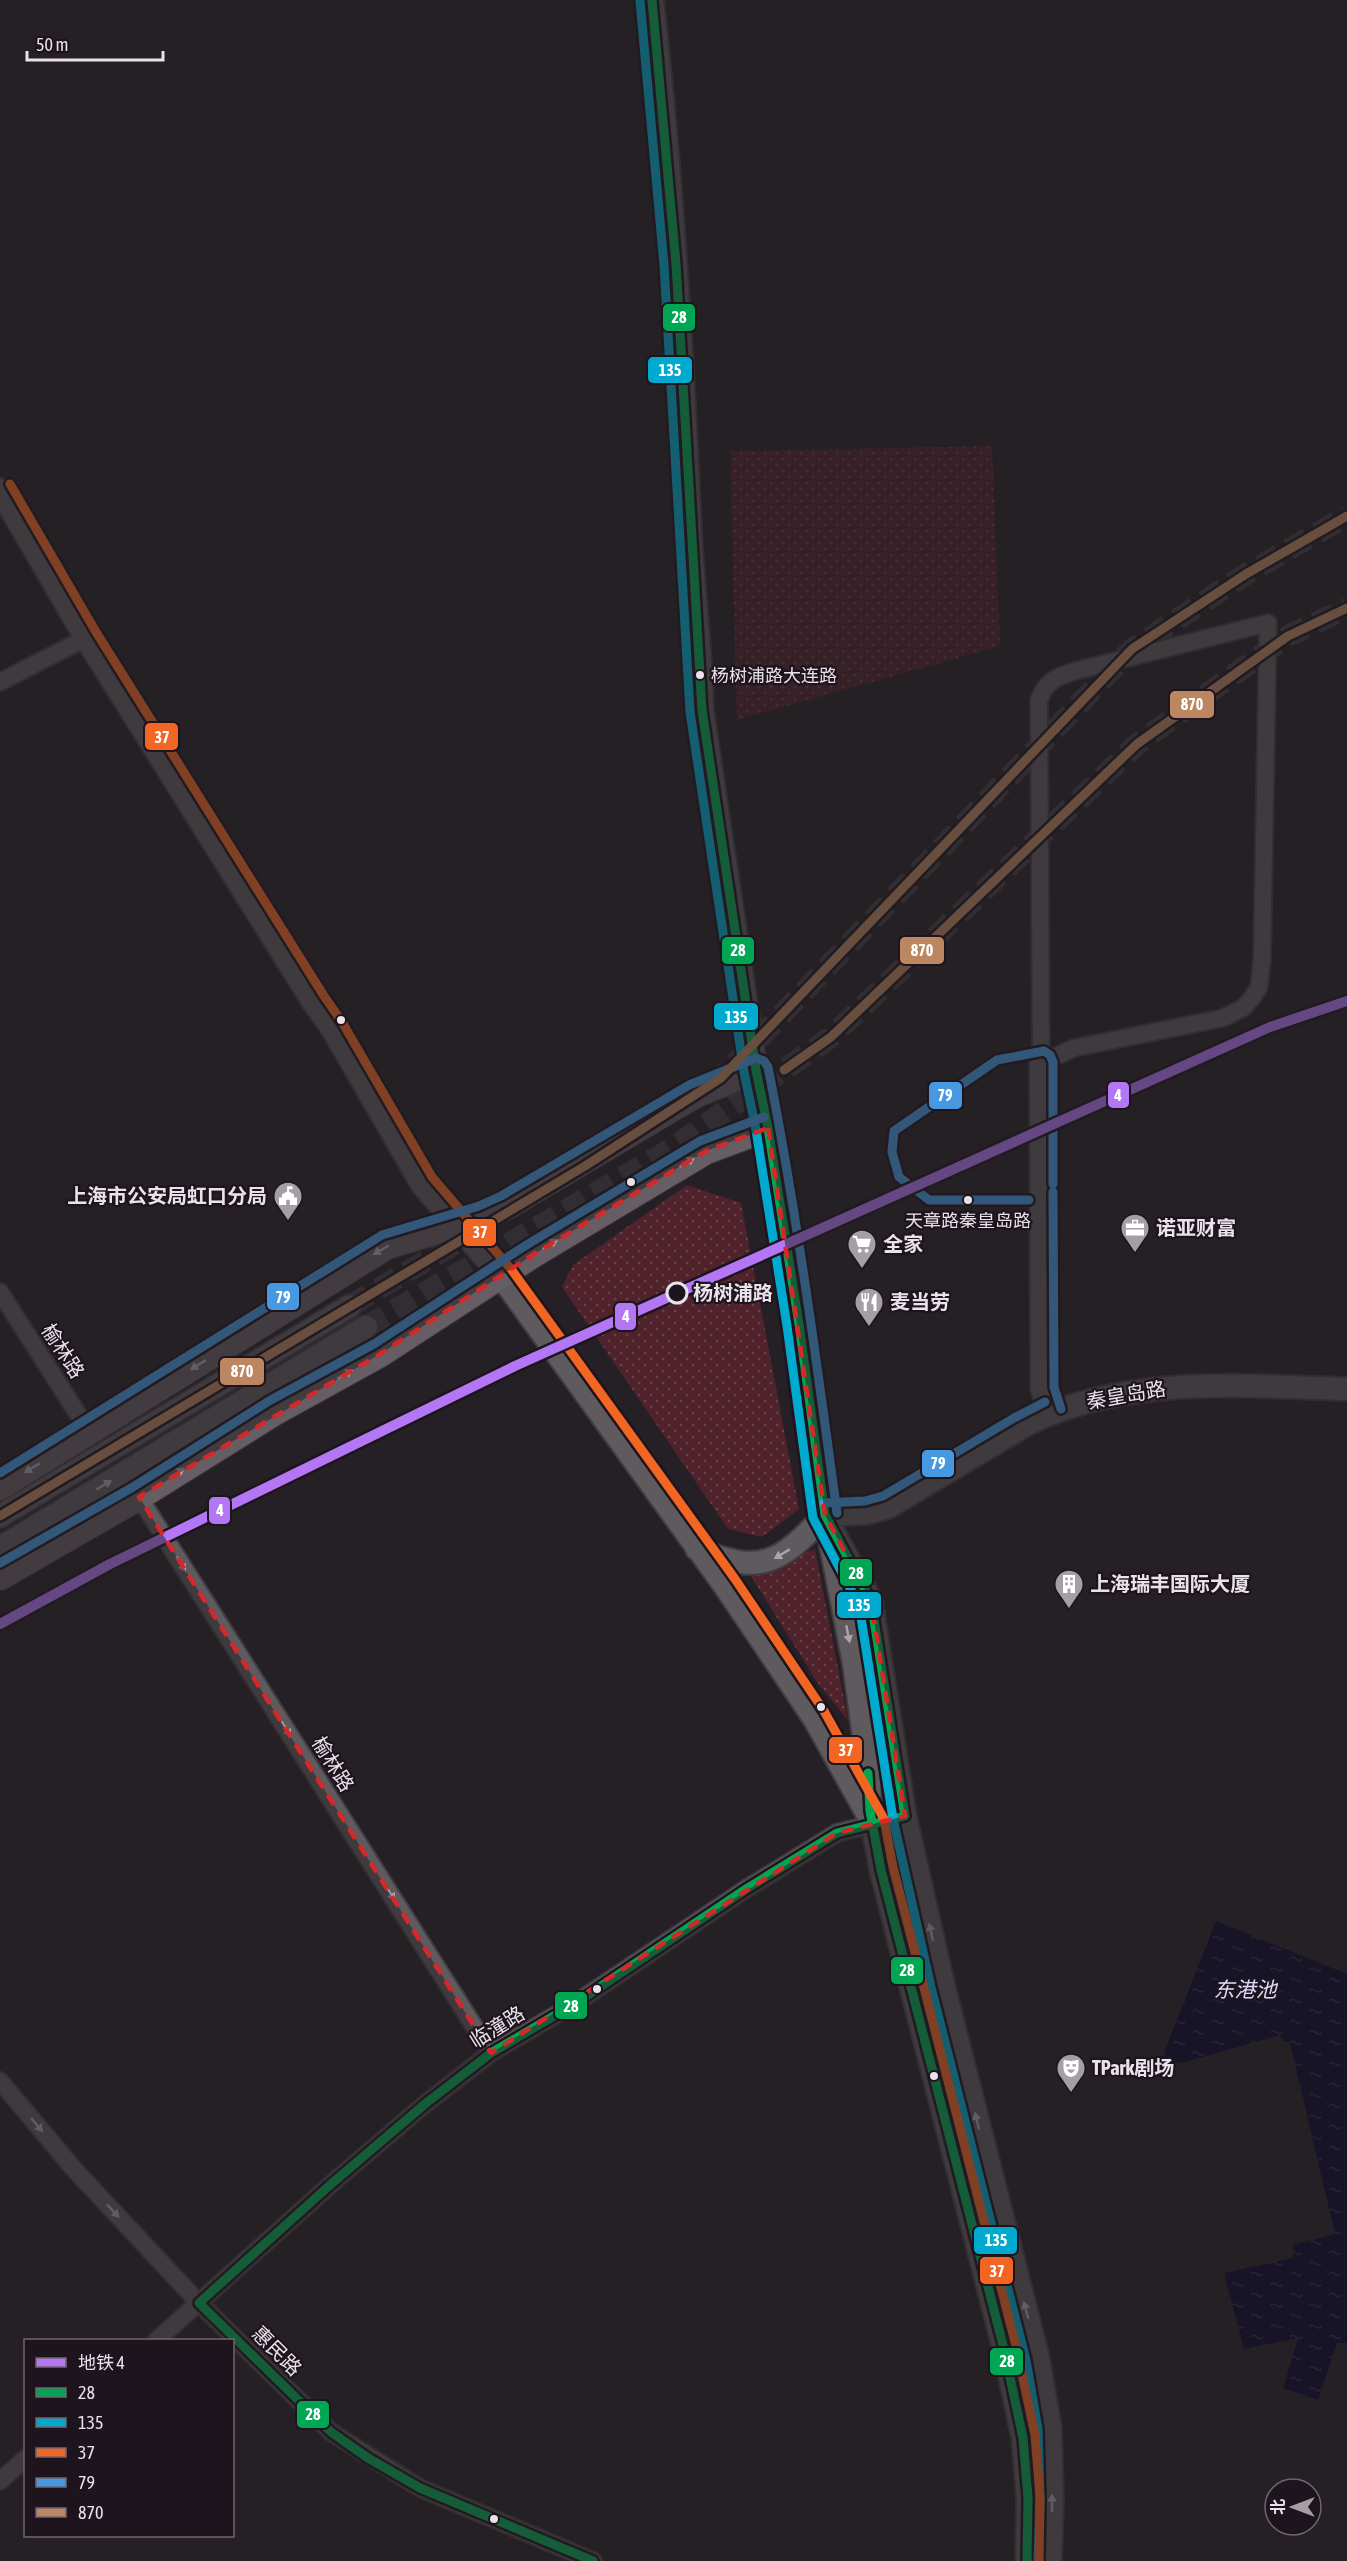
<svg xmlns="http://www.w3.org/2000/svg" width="1347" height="2561" font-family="'Asap Condensed','Noto Sans SC',sans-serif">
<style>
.grass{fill:url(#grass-dots)}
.water{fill:url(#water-ripples)}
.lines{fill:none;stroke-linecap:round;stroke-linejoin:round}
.secondary-tunnel{stroke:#423d43;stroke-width:22;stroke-dasharray:22 11;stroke-linecap:butt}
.street-casing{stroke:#423d42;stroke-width:20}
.secondary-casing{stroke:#423d42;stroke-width:26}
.primary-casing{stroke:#423d42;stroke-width:28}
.street{stroke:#5e5a5e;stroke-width:16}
.secondary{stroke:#5e5a5e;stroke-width:22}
.primary{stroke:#675e65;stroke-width:26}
.bus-1-casing{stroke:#1e141e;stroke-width:14}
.bus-2-casing{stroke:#1e141e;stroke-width:14}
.bus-3-casing{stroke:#1e141e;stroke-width:14}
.bus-4-casing{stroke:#1e141e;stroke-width:14}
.bus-5-casing{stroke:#1e141e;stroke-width:14}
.bus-1{stroke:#00a651;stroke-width:9}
.bus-2{stroke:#00a9ce;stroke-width:9}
.bus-3{stroke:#f26522;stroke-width:9}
.bus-4{stroke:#4699e1;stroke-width:9}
.bus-5{stroke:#bb8660;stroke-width:9}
.metro-1-casing{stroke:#1e141e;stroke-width:15}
.metro-1{stroke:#b377f5;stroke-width:10}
.oneway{fill:#aea7ae}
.oneway2{fill:#aaa5ab}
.marked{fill:none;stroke:#d62828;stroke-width:4.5;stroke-dasharray:12 8;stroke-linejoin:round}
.bus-dot{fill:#e9e2ea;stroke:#1e141e;stroke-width:2}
.stop-dot{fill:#1e141e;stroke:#e9e2ea;stroke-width:3}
.labels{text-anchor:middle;stroke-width:4.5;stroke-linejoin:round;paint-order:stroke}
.bus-label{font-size:18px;fill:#e9e2ea;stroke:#1e141e;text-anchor:start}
.poi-label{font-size:20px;font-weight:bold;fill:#e9e2ea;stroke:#1e141e;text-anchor:start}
.stop-label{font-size:20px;font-weight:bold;fill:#e9e2ea;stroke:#1e141e;text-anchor:start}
.street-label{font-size:20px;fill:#e9e2ea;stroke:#1e141e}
.water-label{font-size:21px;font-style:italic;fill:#daddfd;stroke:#1e141e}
.line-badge{stroke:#1e141e;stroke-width:2}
.badge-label{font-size:16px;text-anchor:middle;font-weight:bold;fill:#fff}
</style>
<defs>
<pattern id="grass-dots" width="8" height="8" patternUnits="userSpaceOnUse" patternTransform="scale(1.5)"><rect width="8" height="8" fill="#4f222c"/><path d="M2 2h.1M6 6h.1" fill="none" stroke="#68424b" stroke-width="1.8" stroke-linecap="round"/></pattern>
<pattern id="water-ripples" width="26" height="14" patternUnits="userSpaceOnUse" patternTransform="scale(1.5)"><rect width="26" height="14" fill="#0b052a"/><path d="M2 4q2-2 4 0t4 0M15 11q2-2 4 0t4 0" fill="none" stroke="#2f2949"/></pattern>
</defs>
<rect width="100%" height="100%" fill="#252025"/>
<!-- grass -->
<g class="grass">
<path d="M992 446 1000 646 737 720 730 451Z"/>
<path d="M687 1185 741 1203 799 1509 762 1537 728 1529 562 1287 573 1265Z"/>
<path d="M815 1549 848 1720 819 1685 749 1573Z"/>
</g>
<!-- water -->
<path class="water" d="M1216 1921 1347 1974V2343H1337L1318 2400 1283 2388 1298 2338 1244 2349 1224 2273 1293 2258V2245L1335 2234 1290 2043 1283 2041 1280 2035 1157 2070Z"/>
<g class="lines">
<!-- secondary-tunnel -->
<g class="secondary-tunnel">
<path d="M711 1085 721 1078 1132 649 1246 574 1347 516"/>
<path d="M350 1306 484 1226"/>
<path d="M366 1327 671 1149 831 1037 1137 744 1288 636 1347 608"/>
</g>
<!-- street casing -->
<g class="street-casing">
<g id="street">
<path d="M1268 623 1262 960 1259 987 1252 998 1243 1008 1223 1018 1074 1048 1041 1063 1039 700C1046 681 1056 677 1075 671Z"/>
<path d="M0 682 86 638"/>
<path d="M0 1292 90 1433"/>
<path d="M139 1497 491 2053"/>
<path d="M0 2081 73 2168 199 2303 331 2432 420 2488 593 2561"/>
<path d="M157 2340 330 2185 425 2104 491 2053 576 2003 746 1889 837 1833 905 1816"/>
<path d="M0 2481 26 2458"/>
</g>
</g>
<!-- secondary casing -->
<g class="secondary-casing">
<g id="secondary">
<path d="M652 0C672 176 682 352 690 529 693 589 701 649 702 710L756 1070 768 1128 799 1324 825 1515 854 1663 869 1774 870 1811 881 1870 1004 2349 1023 2438 1028 2498 1027 2561"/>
<path d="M0 490 86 638 314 1003 332 1028 422 1184 501 1276 725 1586 814 1718 868 1815"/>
<path d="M1041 1063 1042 1389 1050 1413"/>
<path d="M825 1515 867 1513 888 1507 1029 1423C1129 1375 1239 1386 1347 1389"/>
<path d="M0 1516 350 1306"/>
<path d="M835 1535 871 1601 905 1816 943 1984 1038 2358 1050 2428 1052 2502 1050 2561"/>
<path d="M0 1548 366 1327"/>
<path d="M697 1549C761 1576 780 1563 825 1515"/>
</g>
</g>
<!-- primary casing -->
<g class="primary-casing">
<g id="primary">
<path d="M0 1487 387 1246 483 1217 506 1207 695 1095 756 1070"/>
<path d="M0 1577 139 1497 275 1412 380 1354 534 1254 706 1151 768 1128"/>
</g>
</g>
<!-- street -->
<use href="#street" class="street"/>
<!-- secondary -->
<use href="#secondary" class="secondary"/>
<!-- primary -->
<use href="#primary" class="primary"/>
<!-- bus-1 casing -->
<g class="bus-1-casing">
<g id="bus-1">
<path d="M868 1773 870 1811 881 1870 1004 2349 1023 2438 1028 2498 1027 2561"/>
<path d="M593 2561 420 2488 368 2458 331 2432 199 2303 330 2185 425 2104 491 2053 576 2003 746 1889 837 1833 905 1816 871 1601 825 1515 799 1324 768 1128 756 1070 702 710 676 264 652 0"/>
</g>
</g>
<!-- bus-2 casing -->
<g class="bus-2-casing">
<path id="bus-2" d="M640 1 664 265 690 712 744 1072 756 1130 787 1326 813 1518 859 1605 893 1819 931 1987 1026 2360 1038 2429 1040 2502 1038 2561"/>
</g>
<!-- bus-3 casing -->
<g class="bus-3-casing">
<path id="bus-3" d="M10 484 96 632 324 996 342 1022 432 1177 511 1269 735 1579 824 1711 884 1819 893 1867 1016 2346 1035 2435 1040 2497 1039 2561"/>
</g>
<!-- bus-4 casing -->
<g class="bus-4-casing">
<g id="bus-4">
<path d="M1053 1192 1054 1387 1061 1409"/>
<path d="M1029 1200H929L899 1177 892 1152 894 1131 997 1060 1044 1051 1050 1055 1053 1062V1184"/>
<path d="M0 1473 382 1235 479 1206 501 1196 689 1085 756 1058 764 1061 768 1067C797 1214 817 1364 837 1513"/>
<path d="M824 1503 865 1501 883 1496 1014 1418 1045 1402"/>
<path d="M0 1563 133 1487 269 1401 374 1344 528 1244 700 1141 764 1117"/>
</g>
</g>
<!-- bus-5 casing -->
<g class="bus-5-casing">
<g id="bus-5">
<path d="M784 1070 831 1037 1137 744 1288 636 1347 608"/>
<path d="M0 1516 585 1166 721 1078 1132 649 1246 574 1347 516"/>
</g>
</g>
<!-- bus-1 -->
<use href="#bus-1" class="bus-1"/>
<!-- bus-2 -->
<use href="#bus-2" class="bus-2"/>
<!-- bus-3 -->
<use href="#bus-3" class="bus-3"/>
<!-- bus-4 -->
<use href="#bus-4" class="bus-4"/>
<!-- bus-5 -->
<use href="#bus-5" class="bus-5"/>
<!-- metro-1 casing -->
<g class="metro-1-casing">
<path id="metro-1" d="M0 1624 110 1564 515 1366 1270 1027 1347 1001"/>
</g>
<!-- metro-1 -->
<use href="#metro-1" class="metro-1"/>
</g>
<!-- one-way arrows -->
<defs><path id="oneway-solid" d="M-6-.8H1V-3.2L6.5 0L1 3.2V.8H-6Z" transform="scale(1.5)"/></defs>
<g class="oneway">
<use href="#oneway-solid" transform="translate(687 1162) rotate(-31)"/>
<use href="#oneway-solid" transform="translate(550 1244) rotate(-31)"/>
<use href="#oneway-solid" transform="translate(381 1250) rotate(150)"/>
<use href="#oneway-solid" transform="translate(198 1365) rotate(148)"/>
<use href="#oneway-solid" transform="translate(345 1374) rotate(-29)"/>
<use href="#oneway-solid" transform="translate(32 1468) rotate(149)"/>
<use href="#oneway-solid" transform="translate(177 1473) rotate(-32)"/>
</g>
<g class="oneway2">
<use href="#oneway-solid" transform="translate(104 1485) rotate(-31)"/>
<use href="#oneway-solid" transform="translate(782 1554) rotate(149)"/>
<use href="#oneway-solid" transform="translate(181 1564) rotate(58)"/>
<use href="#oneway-solid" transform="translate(848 1634) rotate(79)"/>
<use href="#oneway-solid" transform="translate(286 1729) rotate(58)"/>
<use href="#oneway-solid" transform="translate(390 1893) rotate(58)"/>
<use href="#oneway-solid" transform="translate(931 1932) rotate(-103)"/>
<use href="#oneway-solid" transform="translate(977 2121) rotate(-104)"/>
<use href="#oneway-solid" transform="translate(37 2125) rotate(50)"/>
<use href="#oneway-solid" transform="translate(113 2211) rotate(47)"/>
<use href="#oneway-solid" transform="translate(1026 2310) rotate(-105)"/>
<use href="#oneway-solid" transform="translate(1052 2503) rotate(-90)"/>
</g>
<!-- marked area -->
<path d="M0 0H1347V2561H0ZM768 1128 825 1515 871 1601 905 1816 837 1833 491 2053 139 1497 380 1354 534 1254 706 1151Z" fill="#252025" fill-opacity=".55" fill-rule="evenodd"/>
<path class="marked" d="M768 1128 825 1515 871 1601 905 1816 837 1833 491 2053 139 1497 380 1354 534 1254 706 1151Z"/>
<!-- icons -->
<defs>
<g id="civic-pin" transform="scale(1.5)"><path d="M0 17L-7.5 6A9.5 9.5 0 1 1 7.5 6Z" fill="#a49ea5" stroke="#1e141e"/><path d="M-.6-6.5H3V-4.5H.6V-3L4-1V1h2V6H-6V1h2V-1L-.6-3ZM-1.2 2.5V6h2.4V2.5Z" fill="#fff"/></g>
<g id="office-pin" transform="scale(1.5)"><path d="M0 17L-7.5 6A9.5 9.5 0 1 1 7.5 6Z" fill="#a49ea5" stroke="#1e141e"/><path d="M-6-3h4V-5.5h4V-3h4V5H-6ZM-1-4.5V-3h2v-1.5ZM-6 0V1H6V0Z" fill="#fff"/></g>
<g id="supermarket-pin" transform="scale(1.5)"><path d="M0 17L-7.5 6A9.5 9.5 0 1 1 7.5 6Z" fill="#a49ea5" stroke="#1e141e"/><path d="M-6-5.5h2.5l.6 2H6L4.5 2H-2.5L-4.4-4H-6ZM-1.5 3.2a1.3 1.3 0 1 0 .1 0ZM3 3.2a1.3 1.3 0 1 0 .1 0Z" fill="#fff"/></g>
<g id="restaurant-pin" transform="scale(1.5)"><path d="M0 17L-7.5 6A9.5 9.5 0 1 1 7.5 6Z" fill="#a49ea5" stroke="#1e141e"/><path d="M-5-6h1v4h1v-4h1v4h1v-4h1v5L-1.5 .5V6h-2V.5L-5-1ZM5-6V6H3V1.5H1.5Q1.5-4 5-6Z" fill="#fff"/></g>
<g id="building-pin" transform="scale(1.5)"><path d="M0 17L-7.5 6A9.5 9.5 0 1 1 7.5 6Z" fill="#a49ea5" stroke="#1e141e"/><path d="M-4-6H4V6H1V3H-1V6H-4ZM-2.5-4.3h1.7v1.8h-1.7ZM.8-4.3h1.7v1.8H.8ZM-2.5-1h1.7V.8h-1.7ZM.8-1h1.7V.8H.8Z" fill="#fff"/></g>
<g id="theatre-pin" transform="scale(1.5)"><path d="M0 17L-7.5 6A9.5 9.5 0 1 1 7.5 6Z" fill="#a49ea5" stroke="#1e141e"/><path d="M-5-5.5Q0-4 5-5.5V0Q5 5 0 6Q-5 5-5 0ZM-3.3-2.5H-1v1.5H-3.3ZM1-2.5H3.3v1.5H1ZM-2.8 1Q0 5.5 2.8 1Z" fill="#fff"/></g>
</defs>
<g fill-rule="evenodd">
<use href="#civic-pin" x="288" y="1196"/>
<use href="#office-pin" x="1135" y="1228"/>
<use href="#supermarket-pin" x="862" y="1244"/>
<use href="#restaurant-pin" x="869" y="1302"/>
<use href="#building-pin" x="1069" y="1584"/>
<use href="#theatre-pin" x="1071" y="2068"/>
</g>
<!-- markers -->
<g class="bus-dot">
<circle cx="700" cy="675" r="5"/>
<circle cx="341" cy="1020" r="5"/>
<circle cx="631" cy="1182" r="5"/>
<circle cx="968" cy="1200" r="5"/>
<circle cx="821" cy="1707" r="5"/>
<circle cx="597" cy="1989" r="5"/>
<circle cx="934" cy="2076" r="5"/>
<circle cx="494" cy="2519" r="5"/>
</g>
<circle class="stop-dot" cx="677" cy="1293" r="10"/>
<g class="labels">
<!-- bus labels -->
<g class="bus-label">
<text x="711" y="682">杨树浦路大连路</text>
<text x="968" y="1227" text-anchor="middle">天章路秦皇岛路</text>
</g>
<!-- poi labels -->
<g class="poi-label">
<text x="267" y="1203" text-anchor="end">上海市公安局虹口分局</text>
<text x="1156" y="1235">诺亚财富</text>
<text x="883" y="1251">全家</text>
<text x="890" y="1309">麦当劳</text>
<text x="1090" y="1591">上海瑞丰国际大厦</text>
<text x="1092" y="2075">TPark剧场</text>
</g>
<!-- stop labels -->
<g class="stop-label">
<text x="693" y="1300">杨树浦路</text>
</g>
<!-- street labels -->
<g class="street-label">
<text transform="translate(63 1351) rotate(57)" y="7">榆林路</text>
<text transform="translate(1126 1395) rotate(-10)" y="7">秦皇岛路</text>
<text transform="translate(333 1764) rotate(58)" y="7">榆林路</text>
<text transform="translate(497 2027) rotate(-32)" y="7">临潼路</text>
<text transform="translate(277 2351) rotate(45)" y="7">惠民路</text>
</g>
<!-- water labels -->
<g class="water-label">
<text x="1245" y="1997">东港池</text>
</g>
</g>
<g class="line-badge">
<rect x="662" y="303" width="34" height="29" rx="6" fill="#00a651"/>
<rect x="647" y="356" width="46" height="28" rx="6" fill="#00a9ce"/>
<rect x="1169" y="690" width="46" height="29" rx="6" fill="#bb8660"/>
<rect x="144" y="722" width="35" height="29" rx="6" fill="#f26522"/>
<rect x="899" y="936" width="46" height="29" rx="6" fill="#bb8660"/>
<rect x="721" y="936" width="34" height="29" rx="6" fill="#00a651"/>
<rect x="713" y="1002" width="46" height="29" rx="6" fill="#00a9ce"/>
<rect x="1107" y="1081" width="23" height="28" rx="6" fill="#b377f5"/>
<rect x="928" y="1081" width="35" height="29" rx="6" fill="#4699e1"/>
<rect x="462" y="1218" width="35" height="29" rx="6" fill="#f26522"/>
<rect x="266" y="1282" width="34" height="29" rx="6" fill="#4699e1"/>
<rect x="614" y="1302" width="23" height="29" rx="6" fill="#b377f5"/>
<rect x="219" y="1357" width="46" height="29" rx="6" fill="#bb8660"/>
<rect x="921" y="1449" width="34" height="29" rx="6" fill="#4699e1"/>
<rect x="208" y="1496" width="23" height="29" rx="6" fill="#b377f5"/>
<rect x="839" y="1558" width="34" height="29" rx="6" fill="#00a651"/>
<rect x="836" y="1591" width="46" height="28" rx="6" fill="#00a9ce"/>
<rect x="828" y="1736" width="35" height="28" rx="6" fill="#f26522"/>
<rect x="890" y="1956" width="34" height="29" rx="6" fill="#00a651"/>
<rect x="554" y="1991" width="34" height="29" rx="6" fill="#00a651"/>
<rect x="973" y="2226" width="45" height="29" rx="6" fill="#00a9ce"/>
<rect x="979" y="2256" width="35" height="29" rx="6" fill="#f26522"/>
<rect x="989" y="2347" width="35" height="29" rx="6" fill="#00a651"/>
<rect x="296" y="2400" width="34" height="29" rx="6" fill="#00a651"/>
</g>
<g class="badge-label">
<text x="679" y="323">28</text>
<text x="670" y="376">135</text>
<text x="1192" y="710">870</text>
<text x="162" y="743">37</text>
<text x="922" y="956">870</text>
<text x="738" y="956">28</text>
<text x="736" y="1023">135</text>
<text x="1118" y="1101">4</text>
<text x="945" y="1101">79</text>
<text x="480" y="1238">37</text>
<text x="283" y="1303">79</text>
<text x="626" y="1322">4</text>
<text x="242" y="1377">870</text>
<text x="938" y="1469">79</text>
<text x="220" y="1516">4</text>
<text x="856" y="1579">28</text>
<text x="859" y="1611">135</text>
<text x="846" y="1756">37</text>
<text x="907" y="1976">28</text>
<text x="571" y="2012">28</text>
<text x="996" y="2246">135</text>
<text x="997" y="2277">37</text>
<text x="1007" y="2367">28</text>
<text x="313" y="2420">28</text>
</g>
<!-- legend -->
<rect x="24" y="2339" width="210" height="198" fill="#1e141e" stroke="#6f6670" stroke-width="1.5"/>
<rect x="36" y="2358" width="30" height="9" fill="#b377f5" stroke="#6f6670" stroke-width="1.5"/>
<text x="78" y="2369" font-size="18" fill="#e9e2ea">地铁 4</text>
<rect x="36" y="2388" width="30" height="9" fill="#00a651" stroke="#6f6670" stroke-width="1.5"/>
<text x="78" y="2399" font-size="18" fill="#e9e2ea">28</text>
<rect x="36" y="2418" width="30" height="9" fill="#00a9ce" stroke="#6f6670" stroke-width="1.5"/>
<text x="78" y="2429" font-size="18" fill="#e9e2ea">135</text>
<rect x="36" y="2448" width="30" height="9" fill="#f26522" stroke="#6f6670" stroke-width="1.5"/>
<text x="78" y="2459" font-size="18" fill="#e9e2ea">37</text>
<rect x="36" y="2478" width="30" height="9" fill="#4699e1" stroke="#6f6670" stroke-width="1.5"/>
<text x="78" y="2489" font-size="18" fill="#e9e2ea">79</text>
<rect x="36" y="2508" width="30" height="9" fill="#bb8660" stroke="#6f6670" stroke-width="1.5"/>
<text x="78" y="2519" font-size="18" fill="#e9e2ea">870</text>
<!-- north arrow -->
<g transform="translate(1293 2507) rotate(270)"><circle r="28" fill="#1e141e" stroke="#6f6670" stroke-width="1.5"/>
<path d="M0-4.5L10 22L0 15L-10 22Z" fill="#a49ea5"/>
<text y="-9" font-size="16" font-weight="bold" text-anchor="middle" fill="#e9e2ea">北</text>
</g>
<!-- scale -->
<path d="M27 51v9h136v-9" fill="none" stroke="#e9e2ea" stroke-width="3"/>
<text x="36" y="51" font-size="18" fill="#e9e2ea" stroke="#1e141e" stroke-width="4.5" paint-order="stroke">50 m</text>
</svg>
